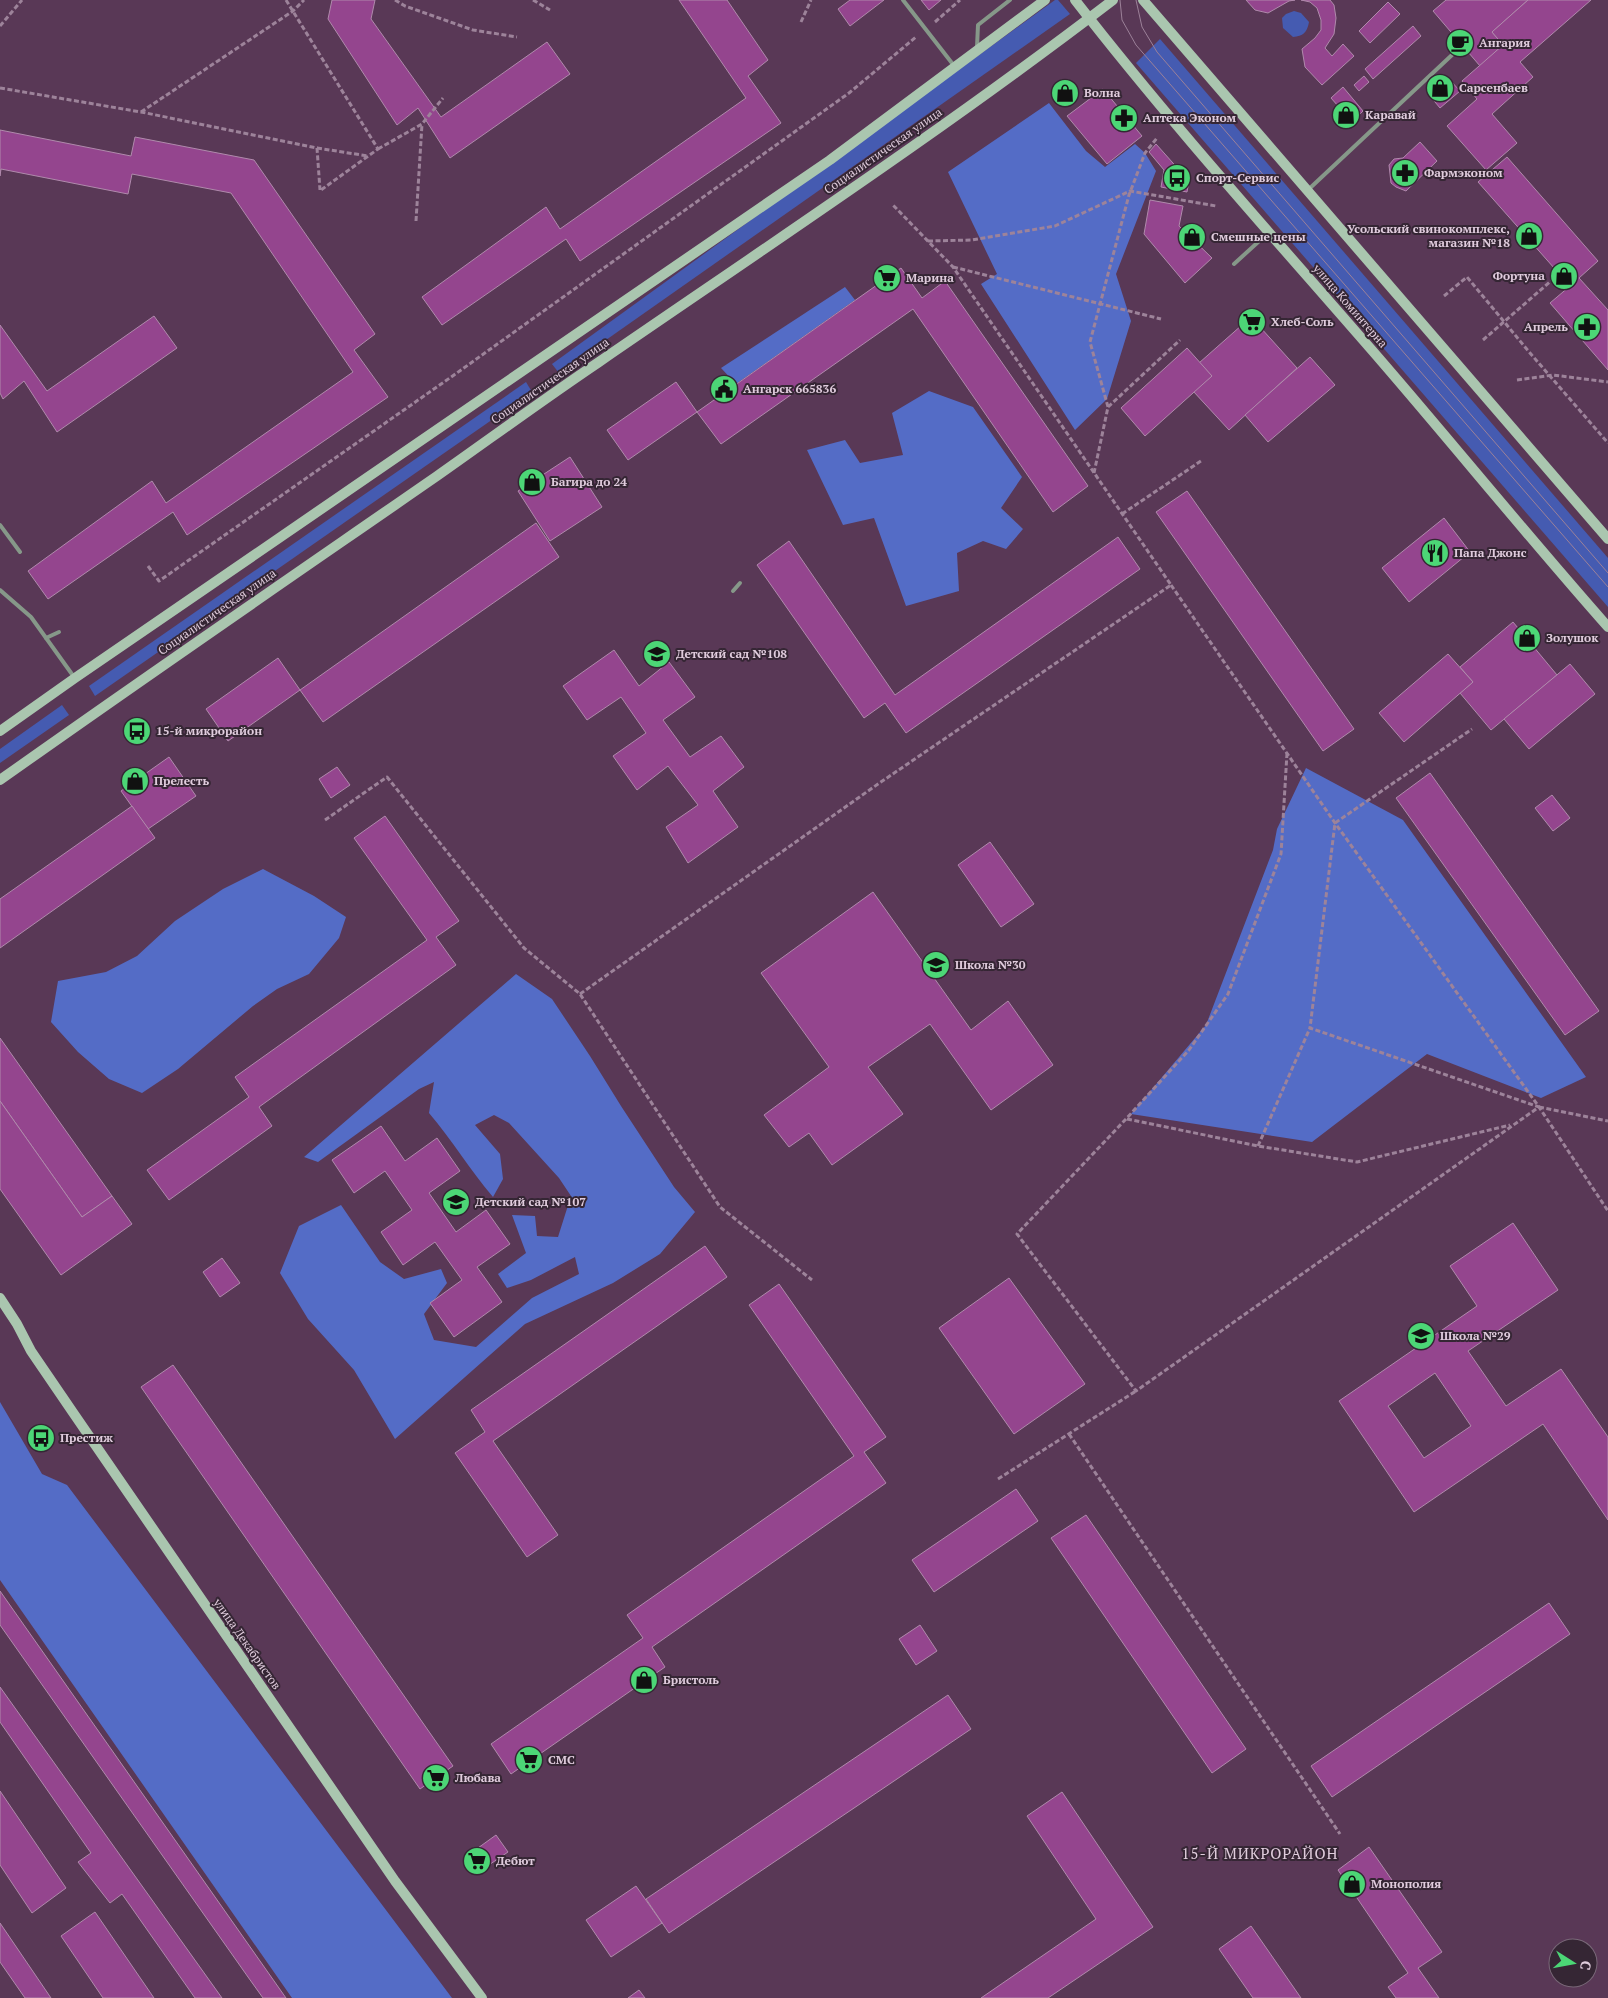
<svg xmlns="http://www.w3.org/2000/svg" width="1608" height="1998" font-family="'PT Serif',serif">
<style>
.green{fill:#455bb1}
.forest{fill:#546cc6}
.building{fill:#94458e;stroke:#b08aac;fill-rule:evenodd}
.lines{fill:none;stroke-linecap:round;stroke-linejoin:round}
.path{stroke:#9d839a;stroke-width:3;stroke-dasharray:5 2.5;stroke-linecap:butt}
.lane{stroke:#869889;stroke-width:4}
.secondary{stroke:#aac6af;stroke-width:10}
.tram{stroke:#9c8199;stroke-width:1}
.labels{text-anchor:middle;stroke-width:4;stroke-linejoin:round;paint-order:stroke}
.poi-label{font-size:12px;font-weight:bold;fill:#e0ccdd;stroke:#352634;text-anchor:start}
.street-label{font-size:12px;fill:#e0ccdd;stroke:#352634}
.quarter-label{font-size:15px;letter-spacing:1px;fill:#e0ccdd;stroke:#352634}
</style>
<rect width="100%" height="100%" fill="#593856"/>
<!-- green -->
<g class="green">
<path d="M1055 0H1058L1070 14 559 373 552 364Z"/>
<path d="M1294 11 1301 13 1309 22C1307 33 1303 36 1293 37L1283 28 1282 18 1286 14Z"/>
<path d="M1160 39 1608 558V607L1136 63Z"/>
<path d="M526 382 532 392 95 696 89 686Z"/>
<path d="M62 705 69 715 0 763V749Z"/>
</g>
<!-- forest -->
<g class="forest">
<path d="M1049 103 1086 151 1105 167 1135 144 1145 153 1156 171 1116 274 1131 321 1107 399 1075 430 981 284 997 274 948 172Z"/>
<path d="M845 287 855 300 736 384 721 368Z"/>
<path d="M929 391 973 407 1022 477 1001 508 1023 529 1006 549 983 541 957 553 959 591 906 606 874 518 843 525 807 450 845 440 860 463 903 455 892 413Z"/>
<path d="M1306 768 1403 820 1586 1077 1541 1098 1427 1054 1312 1142 1131 1114 1206 1025 1273 850 1277 829Z"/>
<path d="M263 869 314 896 346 917 339 938 309 974 277 989 253 1006 178 1069 142 1093 109 1079 78 1052 51 1022 58 981 106 972 137 956 175 921 223 889Z"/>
<path d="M516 974 552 999 590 1056 621 1106 674 1187 695 1212 660 1254 613 1283 525 1324 395 1439 354 1370 308 1319 280 1273 299 1226 341 1205 380 1262 404 1279 441 1269 447 1283 424 1314 434 1340 476 1347 532 1298 579 1274 575 1257 531 1280 507 1288 498 1274 526 1253 512 1215 535 1216 537 1236 558 1237 571 1196 559 1178 509 1123 494 1115 475 1125 500 1154 503 1179 493 1197C470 1170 452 1140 429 1113L434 1082 419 1089 318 1162 304 1157Z"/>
<path d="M0 1402 42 1474 67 1485 452 1998H292L0 1580Z"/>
</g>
<!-- building -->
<g class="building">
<path d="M332 0H375L371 19 441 117 547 42 570 74 450 158 418 108 397 125 328 19Z"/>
<path d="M679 0H727L768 60 748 76 781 123 580 261 566 239 442 325 422 297 546 207 560 229 746 98Z"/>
<path d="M850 0H884L850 26 838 9Z"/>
<path d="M921 0H941L929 10Z"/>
<path d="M1246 0H1295L1289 1 1268 13 1255 10Z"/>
<path d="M1301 0H1330L1334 5 1336 18 1334 34 1325 48 1332 56 1343 44 1354 56 1322 85 1305 67 1302 49 1315 38 1321 30V20L1317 8 1310 2Z"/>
<path d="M1446 0H1528L1492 32 1503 45 1480 66 1433 11Z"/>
<path d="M1528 0H1591L1520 62 1533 77 1492 114 1517 143 1486 170 1447 126 1477 99 1462 81 1503 45 1492 32Z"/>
<path d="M1388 2 1400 14 1370 43 1359 31Z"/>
<path d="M1413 26 1421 36 1373 79 1365 69Z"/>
<path d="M1364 76 1369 82 1359 91 1354 85Z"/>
<path d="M1449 79 1460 91 1440 108 1430 96Z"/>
<path d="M1343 87 1363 111 1352 122 1331 98Z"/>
<path d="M1103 89 1142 136 1107 164 1067 116Z"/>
<path d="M0 130 131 156 135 137 254 160 375 334 354 350 388 397 187 535 173 512 48 599 28 571 152 481 166 503 353 372 231 193 132 174 128 194 1 169 0 176Z"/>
<path d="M1420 142 1437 161 1406 191 1396 187 1391 183 1389 165 1394 159 1403 158Z"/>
<path d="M1156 144 1189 181 1187 192 1161 187 1164 170 1149 152Z"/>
<path d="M1507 157 1598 261 1579 278 1608 310V370L1550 303 1570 286 1478 182Z"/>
<path d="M1150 200 1183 206 1179 226 1212 258 1185 283 1144 234Z"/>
<path d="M901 268 922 298 945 281 1088 486 1053 512 913 309 721 444 697 412Z"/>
<path d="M154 316 177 348 57 432 24 381 3 399 0 393V325L47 391Z"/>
<path d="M1251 317 1297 368 1229 430 1193 391 1212 376 1199 363Z"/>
<path d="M1187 348 1212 376 1145 436 1121 408Z"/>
<path d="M1310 357 1335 385 1268 442 1245 415Z"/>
<path d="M676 382 697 412 628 460 607 430Z"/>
<path d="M570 457 602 507 550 541 518 491Z"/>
<path d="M1187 491 1354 729 1323 751 1156 512Z"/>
<path d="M1444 518 1470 552 1409 602 1382 568Z"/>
<path d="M536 523 559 557 323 722 300 690Z"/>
<path d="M1118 537 1140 569 906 733 885 703 864 718 757 565 789 541 895 695Z"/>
<path d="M1513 622 1557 675 1491 730 1460 693 1473 682 1460 667Z"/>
<path d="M614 650 639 686 669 662 695 697 663 720 690 757 721 736 744 767 713 791 738 827 688 863 666 827 698 805 668 766 637 790 613 756 646 733 621 697 587 720 563 686Z"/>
<path d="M1448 654 1473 682 1404 742 1379 713Z"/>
<path d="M278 658 300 690 228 741 206 709Z"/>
<path d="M1570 664 1595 694 1529 749 1504 719Z"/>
<path d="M169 757 196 796 148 829 121 791Z"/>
<path d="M337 767 350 785 331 798 319 779Z"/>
<path d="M1430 773 1599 1011 1565 1035 1396 798Z"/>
<path d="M1552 795 1570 818 1553 831 1535 808Z"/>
<path d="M132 806 155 838 0 948V899Z"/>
<path d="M385 816 459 921 436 937 456 965 259 1107 272 1126 169 1200 147 1170 249 1097 235 1077 427 940 354 838Z"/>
<path d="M990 842 1034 904 1001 927 958 865Z"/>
<path d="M873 892 971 1030 1008 1001 1053 1065 991 1110 930 1024 868 1067 903 1114 832 1165 809 1133 789 1147 764 1115 829 1067 761 973Z"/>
<path d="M0 1038 112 1196 82 1217 0 1101Z"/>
<path d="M0 1101 82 1217 112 1196 132 1224 61 1275 0 1189Z"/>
<path d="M381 1126 405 1161 437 1138 460 1171 429 1193 456 1232 486 1210 510 1244 477 1267 502 1302 454 1337 430 1303 462 1280 435 1242 403 1265 381 1232 412 1210 385 1171 354 1193 332 1160Z"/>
<path d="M1513 1223 1558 1290 1468 1351 1506 1406 1561 1369 1608 1437V1520L1543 1424 1414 1512 1339 1401 1477 1306 1450 1266ZM1435 1373 1471 1426 1424 1458 1388 1406Z"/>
<path d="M705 1246 727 1277 493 1441 558 1535 527 1557 455 1453 485 1432 471 1410Z"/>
<path d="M222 1258 240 1283 220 1297 203 1272Z"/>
<path d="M1009 1278 1085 1384 1014 1434 939 1328Z"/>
<path d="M779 1284 886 1437 864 1452 886 1483 652 1647 665 1667 511 1774 491 1744 643 1638 627 1615 854 1456 749 1305Z"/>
<path d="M173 1365 453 1766 420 1789 141 1387Z"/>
<path d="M1016 1489 1038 1521 934 1592 912 1560Z"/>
<path d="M1086 1515 1246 1749 1212 1773 1051 1538Z"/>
<path d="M0 1591 286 1998H263L248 1977 0 1625Z"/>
<path d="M1549 1603 1570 1634 1332 1797 1311 1766Z"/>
<path d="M920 1625 937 1651 916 1665 899 1639Z"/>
<path d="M0 1687 222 1998H195L122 1894 110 1903 78 1862 91 1853 0 1722Z"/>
<path d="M948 1695 971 1729 669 1933 646 1899Z"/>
<path d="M0 1791 66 1888 32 1913 0 1865Z"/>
<path d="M1062 1792 1153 1927 1048 1998H981L1096 1919 1027 1816Z"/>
<path d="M496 1835 508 1852 483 1869 471 1853Z"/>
<path d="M1369 1847 1442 1952 1418 1968 1439 1998H1396L1388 1987 1408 1973 1338 1870Z"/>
<path d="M636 1886 662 1923 611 1957 586 1920Z"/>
<path d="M95 1912 154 1998H103L61 1936Z"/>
<path d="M0 1923 51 1998H25L0 1962Z"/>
<path d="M1251 1926 1301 1998H1253L1219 1949Z"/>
<path d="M639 1990 645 1998H628Z"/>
</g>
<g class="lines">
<!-- path -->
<g class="path">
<path d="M286 0 378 149 321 190"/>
<path d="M395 0 405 6 473 30 517 37"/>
<path d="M533 0 550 10"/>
<path d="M801 22 811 0"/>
<path d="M935 22 960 0"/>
<path d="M0 26 22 0"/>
<path d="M0 88 141 112 317 148 320 190"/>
<path d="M141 112 293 11 304 0"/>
<path d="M317 148 368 156"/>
<path d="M378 149 422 124 443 98"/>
<path d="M416 221 422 124"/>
<path d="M928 241 972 240 1055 226 1130 191 1216 206"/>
<path d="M953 267 1161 319"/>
<path d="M1444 296 1467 277 1530 353 1608 443"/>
<path d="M1483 340 1559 274"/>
<path d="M1517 380 1553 375 1608 382"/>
<path d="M1108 407 1180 340"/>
<path d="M1094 473 1108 407 1090 342 1129 195 1145 153 1157 138"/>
<path d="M1122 514 1201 461"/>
<path d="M148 566 159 581 454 375 849 93 916 37"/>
<path d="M1171 585 1335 823 1539 1107 1608 1211"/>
<path d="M1287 753 1281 854 1228 994 1189 1050 1126 1119 1017 1234 1136 1391 1539 1107 1310 1028 1335 823 1472 729"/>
<path d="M325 820 387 777 524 948 580 994 720 1207 812 1280"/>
<path d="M580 994 878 784 1171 585 953 267 892 204"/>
<path d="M1539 1107 1608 1121"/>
<path d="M1127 1119 1258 1146 1357 1162 1510 1125"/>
<path d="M1258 1146 1310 1028"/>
<path d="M1069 1434 1340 1834"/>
<path d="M998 1479 1136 1391"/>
</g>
<!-- lane -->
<g class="lane">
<path d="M903 0 955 67"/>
<path d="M977 47 978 25 1010 0"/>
<path d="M1309 189 1453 54"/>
<path d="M1234 264 1268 233"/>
<path d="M0 525 20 552"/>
<path d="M0 590 31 617 74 677"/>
<path d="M733 591 740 583"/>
<path d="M46 638 59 632"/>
</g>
<!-- secondary -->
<g class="secondary">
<path d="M1075 0C1172 125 1279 243 1383 363 1458 450 1531 540 1608 627"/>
<path d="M1143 0 1608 539"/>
<path d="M0 731 75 678 830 160 1045 0"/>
<path d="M0 780C145 677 291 577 437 476 491 438 544 399 599 362 772 243 946 128 1113 0"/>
<path d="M0 1298 17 1324 31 1351 74 1414 395 1881 482 1998"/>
</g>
<!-- tram -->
<g class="tram">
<path d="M1120 0 1122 20 1136 45 1608 587"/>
<path d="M1136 0 1142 27 1157 52 1608 573"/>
</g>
</g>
<!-- icons -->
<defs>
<g id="cafe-disc" transform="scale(1.4375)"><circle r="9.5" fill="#4cd676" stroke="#352634"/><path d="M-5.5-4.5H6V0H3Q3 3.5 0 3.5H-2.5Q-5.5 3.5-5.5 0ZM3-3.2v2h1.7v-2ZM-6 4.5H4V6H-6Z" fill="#111"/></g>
<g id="shop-disc" transform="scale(1.4375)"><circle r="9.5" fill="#4cd676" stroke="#352634"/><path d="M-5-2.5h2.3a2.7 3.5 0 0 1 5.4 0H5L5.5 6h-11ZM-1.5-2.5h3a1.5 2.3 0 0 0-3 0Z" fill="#111"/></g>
<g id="pharmacy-disc" transform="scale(1.4375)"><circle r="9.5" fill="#4cd676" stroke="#352634"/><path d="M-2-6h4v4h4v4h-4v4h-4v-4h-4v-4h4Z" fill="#111"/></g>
<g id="bus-disc" transform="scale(1.4375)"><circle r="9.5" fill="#4cd676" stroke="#352634"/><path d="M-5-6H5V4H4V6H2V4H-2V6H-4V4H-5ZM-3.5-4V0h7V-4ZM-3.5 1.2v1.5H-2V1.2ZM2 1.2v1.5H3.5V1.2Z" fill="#111"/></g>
<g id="supermarket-disc" transform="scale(1.4375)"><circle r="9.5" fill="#4cd676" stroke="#352634"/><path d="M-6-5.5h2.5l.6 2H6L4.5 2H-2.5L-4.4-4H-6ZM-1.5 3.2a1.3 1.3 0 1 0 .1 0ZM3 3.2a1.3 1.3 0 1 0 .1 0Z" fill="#111"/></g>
<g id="civic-disc" transform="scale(1.4375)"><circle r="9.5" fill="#4cd676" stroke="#352634"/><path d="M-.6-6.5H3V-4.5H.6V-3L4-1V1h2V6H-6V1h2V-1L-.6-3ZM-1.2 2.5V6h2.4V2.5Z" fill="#111"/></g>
<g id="restaurant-disc" transform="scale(1.4375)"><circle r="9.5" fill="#4cd676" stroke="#352634"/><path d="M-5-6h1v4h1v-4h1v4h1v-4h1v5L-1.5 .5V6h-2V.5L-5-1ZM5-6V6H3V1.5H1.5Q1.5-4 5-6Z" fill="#111"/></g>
<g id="school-disc" transform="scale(1.4375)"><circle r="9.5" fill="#4cd676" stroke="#352634"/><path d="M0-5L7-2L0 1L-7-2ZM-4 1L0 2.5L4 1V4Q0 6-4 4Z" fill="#111"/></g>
</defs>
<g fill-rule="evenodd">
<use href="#cafe-disc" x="1460" y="43"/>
<use href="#shop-disc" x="1440" y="88"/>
<use href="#shop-disc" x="1065" y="93"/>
<use href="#shop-disc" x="1346" y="115"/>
<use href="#pharmacy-disc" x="1124" y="118"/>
<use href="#pharmacy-disc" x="1405" y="173"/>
<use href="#bus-disc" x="1177" y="178"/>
<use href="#shop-disc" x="1529" y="236"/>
<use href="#shop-disc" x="1192" y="237"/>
<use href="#shop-disc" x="1564" y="276"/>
<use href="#supermarket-disc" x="887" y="278"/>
<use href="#supermarket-disc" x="1252" y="322"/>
<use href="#pharmacy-disc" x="1587" y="327"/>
<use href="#civic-disc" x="724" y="389"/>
<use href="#shop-disc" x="532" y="482"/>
<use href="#restaurant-disc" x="1435" y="553"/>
<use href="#shop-disc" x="1527" y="638"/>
<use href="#school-disc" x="657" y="654"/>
<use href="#bus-disc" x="137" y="731"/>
<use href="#shop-disc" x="135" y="781"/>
<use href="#school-disc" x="936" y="965"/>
<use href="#school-disc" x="456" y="1202"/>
<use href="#school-disc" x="1421" y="1336"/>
<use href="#bus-disc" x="41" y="1438"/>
<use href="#shop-disc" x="644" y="1680"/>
<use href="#supermarket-disc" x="529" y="1760"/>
<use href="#supermarket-disc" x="436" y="1778"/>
<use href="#supermarket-disc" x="477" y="1861"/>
<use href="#shop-disc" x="1352" y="1884"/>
</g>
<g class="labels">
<!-- poi labels -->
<g class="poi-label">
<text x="1479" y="47">Ангария</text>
<text x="1459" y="92">Сарсенбаев</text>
<text x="1084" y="97">Волна</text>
<text x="1365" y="119">Каравай</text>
<text x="1143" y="122">Аптека Эконом</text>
<text x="1424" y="177">Фармэконом</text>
<text x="1196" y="182">Спорт-Сервис</text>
<text x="1510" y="233" text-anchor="end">Усольский свинокомплекс,<tspan x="1510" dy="14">магазин №18</tspan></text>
<text x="1211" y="241">Смешные цены</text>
<text x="1545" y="280" text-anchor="end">Фортуна</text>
<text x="906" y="282">Марина</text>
<text x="1271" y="326">Хлеб-Соль</text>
<text x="1568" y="331" text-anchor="end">Апрель</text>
<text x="743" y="393">Ангарск 665836</text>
<text x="551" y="486">Багира до 24</text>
<text x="1454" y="557">Папа Джонс</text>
<text x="1546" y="642">Золушок</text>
<text x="676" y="658">Детский сад №108</text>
<text x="156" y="735">15-й микрорайон</text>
<text x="154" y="785">Прелесть</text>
<text x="955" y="969">Школа №30</text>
<text x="475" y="1206">Детский сад №107</text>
<text x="1440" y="1340">Школа №29</text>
<text x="60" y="1442">Престиж</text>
<text x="663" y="1684">Бристоль</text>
<text x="548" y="1764">СМС</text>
<text x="455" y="1782">Любава</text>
<text x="496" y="1865">Дебют</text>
<text x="1371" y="1888">Монополия</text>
</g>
<!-- street labels -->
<g class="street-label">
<text transform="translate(883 151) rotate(-35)" y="4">Социалистическая улица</text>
<text transform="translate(1350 306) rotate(49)" y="4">улица Коминтерна</text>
<text transform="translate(550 381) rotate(-35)" y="4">Социалистическая улица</text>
<text transform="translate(217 612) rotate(-35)" y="4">Социалистическая улица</text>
<text transform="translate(247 1644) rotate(55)" y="4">улица Декабристов</text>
</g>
<!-- quarter labels -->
<g class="quarter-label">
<text x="1260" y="1859">15-Й МИКРОРАЙОН</text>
</g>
</g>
<!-- north arrow -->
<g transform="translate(1573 1963) rotate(101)"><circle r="24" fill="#352634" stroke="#796878"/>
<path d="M0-4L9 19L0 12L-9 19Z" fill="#4cd676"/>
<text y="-8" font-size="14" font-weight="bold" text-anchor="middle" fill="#e0ccdd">С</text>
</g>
</svg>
